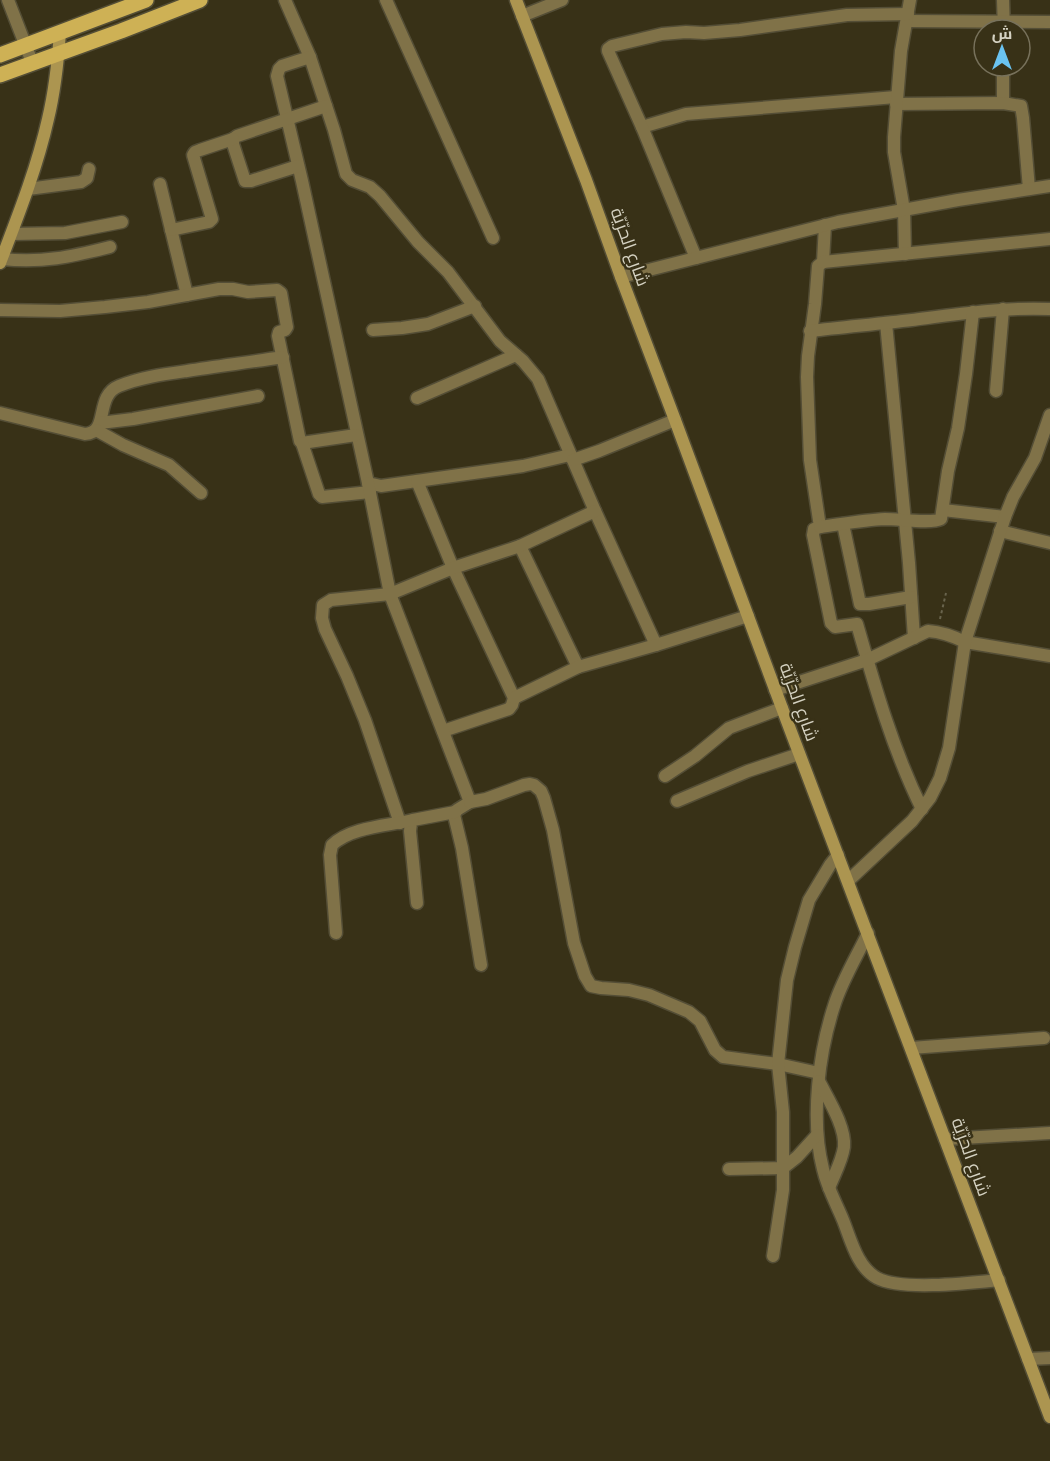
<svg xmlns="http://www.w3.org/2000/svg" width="1050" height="1461" font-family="Karla,Cairo,sans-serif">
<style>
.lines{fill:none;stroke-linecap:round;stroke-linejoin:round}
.street-casing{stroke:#544e36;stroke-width:15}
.secondary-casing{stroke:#544e36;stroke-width:15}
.primary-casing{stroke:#544e36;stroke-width:18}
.path{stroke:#69644d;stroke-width:2;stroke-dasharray:3 3;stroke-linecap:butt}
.street{stroke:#807248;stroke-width:12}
.secondary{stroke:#ac9550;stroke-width:12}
.primary{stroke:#ceb155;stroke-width:15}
.labels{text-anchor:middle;stroke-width:4.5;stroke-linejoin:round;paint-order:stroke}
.street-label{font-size:18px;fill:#d5d2c2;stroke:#383117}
</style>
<rect width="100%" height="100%" fill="#383117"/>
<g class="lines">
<!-- street casing -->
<g class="street-casing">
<g id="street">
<path d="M8 0 32 62"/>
<path d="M285 0 310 57 334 130 346 174 352 180 370 187 380 196 418 242 448 272 500 341 523 361 538 379 595 511 656 645 748 616"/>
<path d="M386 0 493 238"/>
<path d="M1003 0 1004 30"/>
<path d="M522 16 562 0"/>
<path d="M907 21 1050 22"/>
<path d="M310 57 282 66 279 69 277 76 302 181 368 483 381 486 523 466 570 455"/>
<path d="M1003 103V66"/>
<path d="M896 104 1003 103 1021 106 1023 118 1029 189"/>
<path d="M642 127 686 114 896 97"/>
<path d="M298 166 251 181H245L233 144V139L237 136 326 106"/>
<path d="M160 184 187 295"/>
<path d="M28 189 81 182 87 178 89 169"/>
<path d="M825 225 823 262 818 266 815 304 808 356 807 377 810 460 820 527 814 529 813 535 831 623 835 627 857 624C875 687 893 750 922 809"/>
<path d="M171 230 209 222 212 219 193 155 195 152 200 150 233 139"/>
<path d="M12 234 65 233 122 222"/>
<path d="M905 254 904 210 894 152V137L901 51 910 0"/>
<path d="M696 258 642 127 608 51V49L612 46 662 34 686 32 704 33 740 30 847 15 908 14"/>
<path d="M2 259C43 263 70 257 110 247"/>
<path d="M823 262 1050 239"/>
<path d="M621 277 838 222 958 200 1050 186"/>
<path d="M0 310 60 311 105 307 148 302 219 289H233L248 292 277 290 281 293 287 327 285 330 279 332 278 336 300 441 302 443 356 435"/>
<path d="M886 323 909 563 914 638"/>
<path d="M373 330 402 328 428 324 475 306"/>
<path d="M810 331C844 327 878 324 912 320 958 314 1004 307 1050 309"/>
<path d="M996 391 1003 309"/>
<path d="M417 398 516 355"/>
<path d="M0 413 85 434C110 433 94 396 119 386 141 377 165 374 187 371 219 366 251 362 283 357"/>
<path d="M100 423 133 419 258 396"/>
<path d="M96 430 123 445 169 465 201 493"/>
<path d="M302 443 319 494 322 497 370 492"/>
<path d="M573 460 599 451 675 420"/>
<path d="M417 481 453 568 514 698 512 705 509 709 443 731"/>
<path d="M368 483 390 594 470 802 457 810 454 815 462 848 481 965"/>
<path d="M943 510 1005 517"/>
<path d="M843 524 860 604H869L911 597"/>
<path d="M820 527C842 524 864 520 885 519 900 519 931 524 941 519L948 471 958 428 966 374 973 312"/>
<path d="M1000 531 1050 543"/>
<path d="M520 546 578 667"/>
<path d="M775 690 867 660 928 631C942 632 953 636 965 642L1050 656"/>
<path d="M514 698 578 667 656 645"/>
<path d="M665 776 695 756 729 728 742 723 782 708"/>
<path d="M677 801 748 771 799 754"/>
<path d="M470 802 486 799 524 785 530 784 534 785 541 791 544 798 553 830 574 943 585 976 591 986 601 988 629 990 649 995 689 1012 700 1021 715 1050 723 1057 778 1064 819 1073"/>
<path d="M400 823 365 720 347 676 325 629 322 618 323 605 331 600 390 594 453 568 520 546 595 511"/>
<path d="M848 881 912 821 930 798 940 778 949 748 965 642 1005 517 1013 497 1035 458 1050 415"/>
<path d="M417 903 410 831 411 823 413 820 455 812"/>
<path d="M336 933 330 855 332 845C351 827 387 826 413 820"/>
<path d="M868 933C857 956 843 979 835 1003 819 1051 810 1119 823 1169 827 1187 836 1203 843 1220 851 1240 857 1267 877 1278 901 1291 970 1283 999 1280"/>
<path d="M911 1048 1044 1038"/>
<path d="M819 1081C828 1099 846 1127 844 1147 842 1161 834 1175 829 1188"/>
<path d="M945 1139 1050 1133"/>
<path d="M729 1169 783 1168 797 1157 817 1135"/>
<path d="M773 1256 783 1190V1112L778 1064 787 980 795 947 809 900 830 865 838 855"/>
<path d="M1028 1359 1050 1358"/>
</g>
</g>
<!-- secondary casing -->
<g class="secondary-casing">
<g id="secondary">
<path d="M516 0 586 180 621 277 675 420 782 708 1050 1417"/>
<path d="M0 263C18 216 37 168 48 119 55 90 58 61 60 32"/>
</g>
</g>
<!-- primary casing -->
<g class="primary-casing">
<g id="primary">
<path d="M0 55 146 0"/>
<path d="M0 75 121 31 200 0"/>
</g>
</g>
<!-- path -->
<path class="path" d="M940 619 946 593"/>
<!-- street -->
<use href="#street" class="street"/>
<!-- secondary -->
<use href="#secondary" class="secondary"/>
<!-- primary -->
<use href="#primary" class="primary"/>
</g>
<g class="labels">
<!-- street labels -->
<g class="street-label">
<text transform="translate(630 247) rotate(70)" y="6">شارع الحرّيّة</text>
<text transform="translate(799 702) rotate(70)" y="6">شارع الحرّيّة</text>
<text transform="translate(971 1157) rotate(70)" y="6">شارع الحرّيّة</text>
</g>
</g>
<!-- north arrow -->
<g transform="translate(1002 48)"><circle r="28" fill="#383117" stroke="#77715b" stroke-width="1.5"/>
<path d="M0-4.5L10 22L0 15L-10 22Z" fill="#6ac3f1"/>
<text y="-9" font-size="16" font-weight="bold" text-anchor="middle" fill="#d5d2c2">ش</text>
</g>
</svg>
